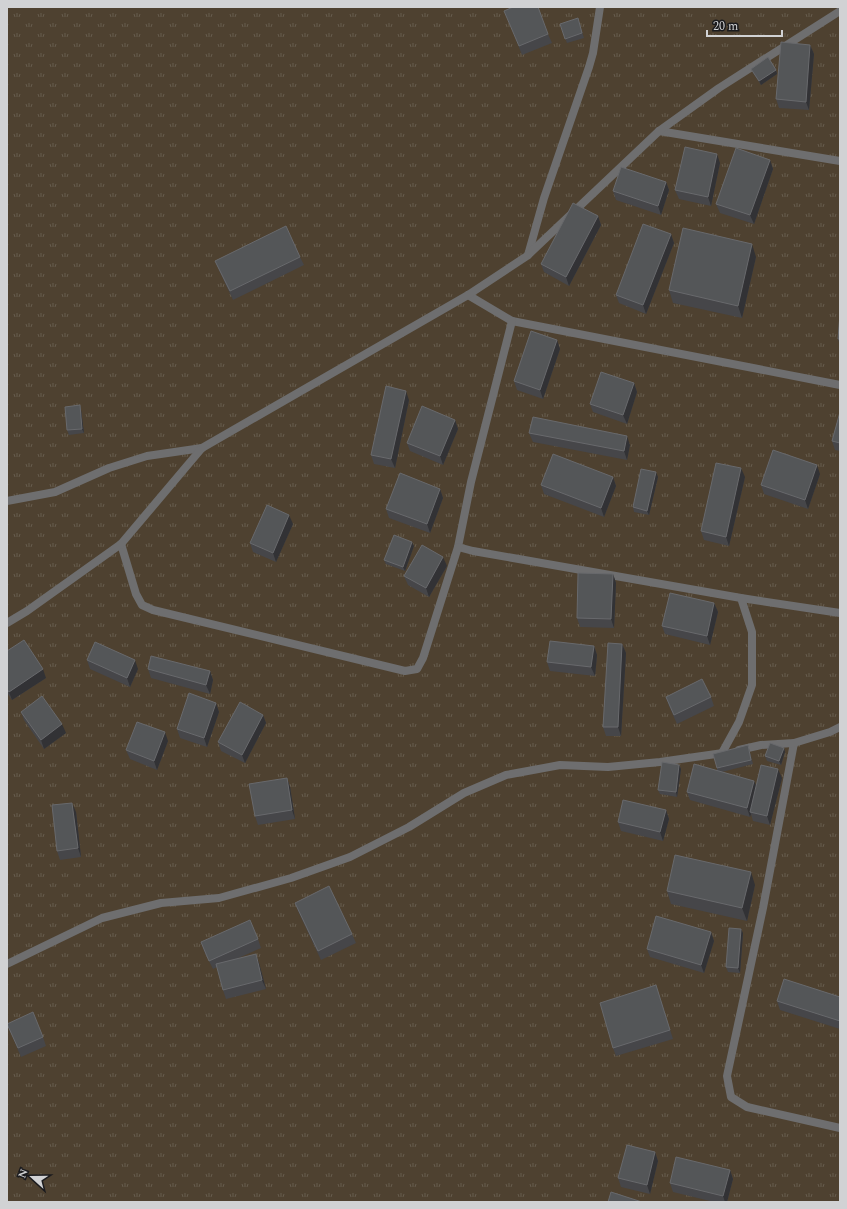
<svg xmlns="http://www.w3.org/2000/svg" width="847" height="1209" font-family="Spectral,serif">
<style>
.grass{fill:url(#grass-tufts)}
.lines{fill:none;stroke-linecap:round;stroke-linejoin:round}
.street{stroke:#6e6e6f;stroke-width:8}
.wall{fill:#464649}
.shaded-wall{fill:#323235}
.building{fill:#545658;stroke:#68696c}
</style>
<defs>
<pattern id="grass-tufts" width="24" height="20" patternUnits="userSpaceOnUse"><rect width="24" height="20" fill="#4e4130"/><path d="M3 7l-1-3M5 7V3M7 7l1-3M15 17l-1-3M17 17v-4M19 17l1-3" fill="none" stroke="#665c4d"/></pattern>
</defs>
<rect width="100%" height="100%" fill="#242427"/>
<!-- grass -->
<rect class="grass" x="7" y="7" width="833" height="1195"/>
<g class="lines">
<!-- street -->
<g class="street">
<path d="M659 131 840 161"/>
<path d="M528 255 544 198 589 67 593 53 600 7"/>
<path d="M468 295 512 321 840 385"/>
<path d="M512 321 471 482 458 547 473 551 741 598 840 613"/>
<path d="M7 501 55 492 109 468 147 456 202 448"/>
<path d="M121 544 136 594 142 605 153 610 405 671 417 669 423 658 458 547"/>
<path d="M7 623 27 611 121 544 202 448 468 295 527 256 659 131 719 88 840 11"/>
<path d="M794 743 763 908 727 1076 731 1097 747 1107 840 1128"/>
<path d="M739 750 761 745 794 743 830 732 840 727"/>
<path d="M722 753 739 722 752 685V632L741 598"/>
<path d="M7 964 102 918 161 903 219 898 291 878 350 857 409 827 464 793 506 775 560 765 608 767 660 762 723 753"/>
</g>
</g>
<!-- wall -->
<g class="wall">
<path d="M578 18 584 38 567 43 560 24Z"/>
<path d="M508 19 548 34 552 43 522 55Z"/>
<path d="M810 45 814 54 809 110 779 108 776 99Z"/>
<path d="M751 69 776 70 777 74 761 85 753 73Z"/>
<path d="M770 160 773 169 754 224 720 213 716 204Z"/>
<path d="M720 163 711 206 679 199 675 190Z"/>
<path d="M666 182 669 190 661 215 616 200 613 191Z"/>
<path d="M598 216 601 225 569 286 544 272 541 264Z"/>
<path d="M671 234 674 243 646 314 619 303 616 295Z"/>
<path d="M300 257 304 265 233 300 219 270 215 261Z"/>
<path d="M756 257 742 318 673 303 669 290Z"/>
<path d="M840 314V346L838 339Z"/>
<path d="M557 340 560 349 543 399 517 390 514 381Z"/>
<path d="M634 383 637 392 627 424 593 412 590 404Z"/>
<path d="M409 400 395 468 374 464 371 455Z"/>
<path d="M81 410 84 433 69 435 67 430Z"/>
<path d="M840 412V451L835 450 832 441Z"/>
<path d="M455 420 458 429 443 465 410 451 407 443Z"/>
<path d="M529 433 630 445 627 460 533 442Z"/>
<path d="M820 474 808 509 764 494 761 485Z"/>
<path d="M613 477 616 486 604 517 544 494 541 485Z"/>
<path d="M658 477 649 515 634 512 633 507Z"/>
<path d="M745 477 729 546 704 540 701 531Z"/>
<path d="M440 489 443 498 430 533 389 518 386 509Z"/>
<path d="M293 524 276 562 253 552 250 543Z"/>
<path d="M414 546 405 571 386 564 384 560Z"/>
<path d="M447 566 429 597 408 585 404 576Z"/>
<path d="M613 574 616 583 614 628 580 627 577 618Z"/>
<path d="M714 603 718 612 710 645 665 634 662 626Z"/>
<path d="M622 644 626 653 621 736H606L603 727Z"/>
<path d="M594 646 597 655 595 676 550 671 547 662Z"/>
<path d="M7 651 46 678 12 700 7 693Z"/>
<path d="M87 660 138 669 130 687 90 669Z"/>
<path d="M148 669 210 671 213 680 210 694 151 678Z"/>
<path d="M666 697H711L714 706 677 724 669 706Z"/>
<path d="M216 703 219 712 207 747 180 738 177 729Z"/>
<path d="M21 712 66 733 44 749 24 720Z"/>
<path d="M263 715 266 723 245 763 221 751 218 742Z"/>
<path d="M168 741 157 770 130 759 126 750Z"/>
<path d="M748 745 753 764 722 772 754 781 756 786 782 778 770 825 753 821 751 814 750 817 690 800 687 792 717 771V768Z"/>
<path d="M784 748 785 752 781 765 767 761 765 756Z"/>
<path d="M679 765 681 769 677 797 660 794 658 790Z"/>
<path d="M287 778 290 787 295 819 258 825 255 816Z"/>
<path d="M666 810 669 819 663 841 621 831 618 822Z"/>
<path d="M76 812 81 857 60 860 57 851Z"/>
<path d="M755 885 747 921 671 904 667 891Z"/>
<path d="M295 903 352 934 356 943 321 960 298 911Z"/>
<path d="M711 932 714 941 704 973 650 957 647 949Z"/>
<path d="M743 933 740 973 728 972 726 967Z"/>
<path d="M258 939 261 948 234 960 259 963 266 989 226 999 223 990 217 967 213 969 204 951 201 942Z"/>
<path d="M656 985 673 1039 616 1056 613 1048Z"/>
<path d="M840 997V1029L780 1010 777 1001Z"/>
<path d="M7 1024 43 1037 46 1046 21 1057Z"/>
<path d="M655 1152 658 1161 650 1194 621 1187 618 1178Z"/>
<path d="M730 1170 733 1179 727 1202H714L673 1192 670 1183Z"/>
</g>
<!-- shaded-wall -->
<g class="shaded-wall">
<path d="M810 45 814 54 809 110 806 102Z"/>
<path d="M776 70 777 74 761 85 759 81Z"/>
<path d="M717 154 720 163 711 206 708 197Z"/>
<path d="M770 160 773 169 754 224 750 215Z"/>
<path d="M666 182 669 190 661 215 658 206Z"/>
<path d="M598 216 601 225 569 286 566 277Z"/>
<path d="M671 234 674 243 646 314 643 305Z"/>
<path d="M752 244 756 257 742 318 738 306Z"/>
<path d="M557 340 560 349 543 399 540 390Z"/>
<path d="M634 383 637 392 627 424 623 415Z"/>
<path d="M406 391 409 400 395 468 391 459Z"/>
<path d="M80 405 81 410 84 433 82 429Z"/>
<path d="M455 420 458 429 443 465 440 456Z"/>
<path d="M627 436 630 445 627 460 624 451Z"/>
<path d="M817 465 820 474 808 509 805 500Z"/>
<path d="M741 468 745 477 729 546 726 537Z"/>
<path d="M656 472 658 477 649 515 647 511Z"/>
<path d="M613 477 616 486 604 517 601 508Z"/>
<path d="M440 489 443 498 430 533 427 524Z"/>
<path d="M289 515 293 524 276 562 273 553Z"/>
<path d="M412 542 414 546 405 571 403 567Z"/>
<path d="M443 557 447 566 429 597 426 588Z"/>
<path d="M613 574 616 583 614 628 611 619Z"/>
<path d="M714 603 718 612 710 645 707 636Z"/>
<path d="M622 644 626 653 621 736 618 727Z"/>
<path d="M594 646 597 655 595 676 591 667Z"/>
<path d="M135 660 138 669 130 687 127 678Z"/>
<path d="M43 669 46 678 12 700 9 692Z"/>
<path d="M210 671 213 680 210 694 206 685Z"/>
<path d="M216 703 219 712 207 747 204 738Z"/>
<path d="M263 715 266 723 245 763 242 755Z"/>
<path d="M62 724 66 733 44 749 41 740Z"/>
<path d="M165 732 168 741 157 770 154 761Z"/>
<path d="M784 748 785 752 781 765 779 761Z"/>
<path d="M679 765 681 769 677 797 676 792Z"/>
<path d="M778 769 782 778 770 825 767 816Z"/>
<path d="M287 778 290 787 295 819 292 810Z"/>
<path d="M754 781 758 790 750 812 751 814 750 817 747 808Z"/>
<path d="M72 803 76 812 81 857 78 848Z"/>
<path d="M666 810 669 819 663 841 660 832Z"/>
<path d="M751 872 755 885 747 921 742 908Z"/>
<path d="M741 929 743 933 740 973 738 968Z"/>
<path d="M711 932 714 941 704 973 701 965Z"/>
<path d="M256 954 259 963 266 989 262 980Z"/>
<path d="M655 1152 658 1161 650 1194 647 1185Z"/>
<path d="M730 1170 733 1179 727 1202H725L723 1196Z"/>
</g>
<!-- building -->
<g class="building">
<path d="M513 7H538L548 34 519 46 504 11Z"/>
<path d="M578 18 582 33 565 39 560 24Z"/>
<path d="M781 42 810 45 806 102 776 99Z"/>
<path d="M768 57 776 70 759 81 751 69Z"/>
<path d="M685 147 717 154 708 197 675 190Z"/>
<path d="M736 148 770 160 750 215 716 204Z"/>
<path d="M621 167 666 182 658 206 613 191Z"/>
<path d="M573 203 598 216 566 277 541 264Z"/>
<path d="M643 224 671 234 643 305 616 295Z"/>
<path d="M286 226 300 257 230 291 215 261Z"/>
<path d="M683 228 752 244 738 306 669 290Z"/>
<path d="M840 314V339H838Z"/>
<path d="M531 331 557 340 540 390 514 381Z"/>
<path d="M601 372 634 383 623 415 590 404Z"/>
<path d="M386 386 406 391 391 459 371 455Z"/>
<path d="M80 405 82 429 67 430 65 407Z"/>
<path d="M422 406 455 420 440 456 407 443Z"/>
<path d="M840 412V443L832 441Z"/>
<path d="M533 417 627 436 624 451 529 433Z"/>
<path d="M773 450 817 465 805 500 761 485Z"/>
<path d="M553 454 613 477 601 508 541 485Z"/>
<path d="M716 463 741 468 726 537 701 531Z"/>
<path d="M641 469 656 472 647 511 633 507Z"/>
<path d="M400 473 440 489 427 524 386 509Z"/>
<path d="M267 505 289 515 273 553 250 543Z"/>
<path d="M394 535 412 542 403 567 384 560Z"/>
<path d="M422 545 443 557 426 588 404 576Z"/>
<path d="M578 573 613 574 611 619 577 618Z"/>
<path d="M670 593 714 603 707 636 662 626Z"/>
<path d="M24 640 43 669 9 692 7 689V651Z"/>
<path d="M550 641 594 646 591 667 547 662Z"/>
<path d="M95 642 135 660 127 678 87 660Z"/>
<path d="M608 643 622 644 618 727H603Z"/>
<path d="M151 656 210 671 206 685 148 669Z"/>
<path d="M702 679 711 697 674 715 666 697Z"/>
<path d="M189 693 216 703 204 738 177 729Z"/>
<path d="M42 696 62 724 41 740 21 712Z"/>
<path d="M240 702 263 715 242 755 218 742Z"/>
<path d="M137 722 165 732 154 761 126 750Z"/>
<path d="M770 743 784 748 779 761 765 756Z"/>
<path d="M748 745 751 760 717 768 713 754Z"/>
<path d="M662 762 679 765 676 792 658 790Z"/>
<path d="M694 764 754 781 747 808 687 792Z"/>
<path d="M761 765 778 769 767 816 750 812Z"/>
<path d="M287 778 292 810 255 816 249 784Z"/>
<path d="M623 800 666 810 660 832 618 822Z"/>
<path d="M72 803 78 848 57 851 52 805Z"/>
<path d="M675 855 751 872 742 908 667 891Z"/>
<path d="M329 886 352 934 318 951 295 903Z"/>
<path d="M656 916 711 932 701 965 647 949Z"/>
<path d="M250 920 258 939 209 961 201 942Z"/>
<path d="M729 928 741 929 738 968 726 967Z"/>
<path d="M256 954 262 980 223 990 216 964Z"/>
<path d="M784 979 840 997V1021L777 1001Z"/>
<path d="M656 985 670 1030 613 1048 600 1003Z"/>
<path d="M33 1012 43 1037 18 1048 7 1024Z"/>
<path d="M627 1145 655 1152 647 1185 618 1178Z"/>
<path d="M676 1157 730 1170 723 1196 670 1183Z"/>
<path d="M611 1192 642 1202H608Z"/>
</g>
<!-- border -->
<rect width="847" height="1209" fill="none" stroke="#d1d2d4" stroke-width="16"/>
<!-- north arrow -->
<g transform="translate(32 1177) rotate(291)" stroke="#1b1b1e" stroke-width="3" paint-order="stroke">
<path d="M0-3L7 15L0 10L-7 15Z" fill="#d1d2d4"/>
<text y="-6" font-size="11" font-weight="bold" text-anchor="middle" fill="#d1d2d4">N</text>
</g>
<!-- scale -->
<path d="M707 30v6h75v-6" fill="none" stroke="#d1d2d4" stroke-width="2"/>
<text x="713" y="30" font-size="12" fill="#d1d2d4" stroke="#1b1b1e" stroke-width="3" paint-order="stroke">20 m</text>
</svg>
